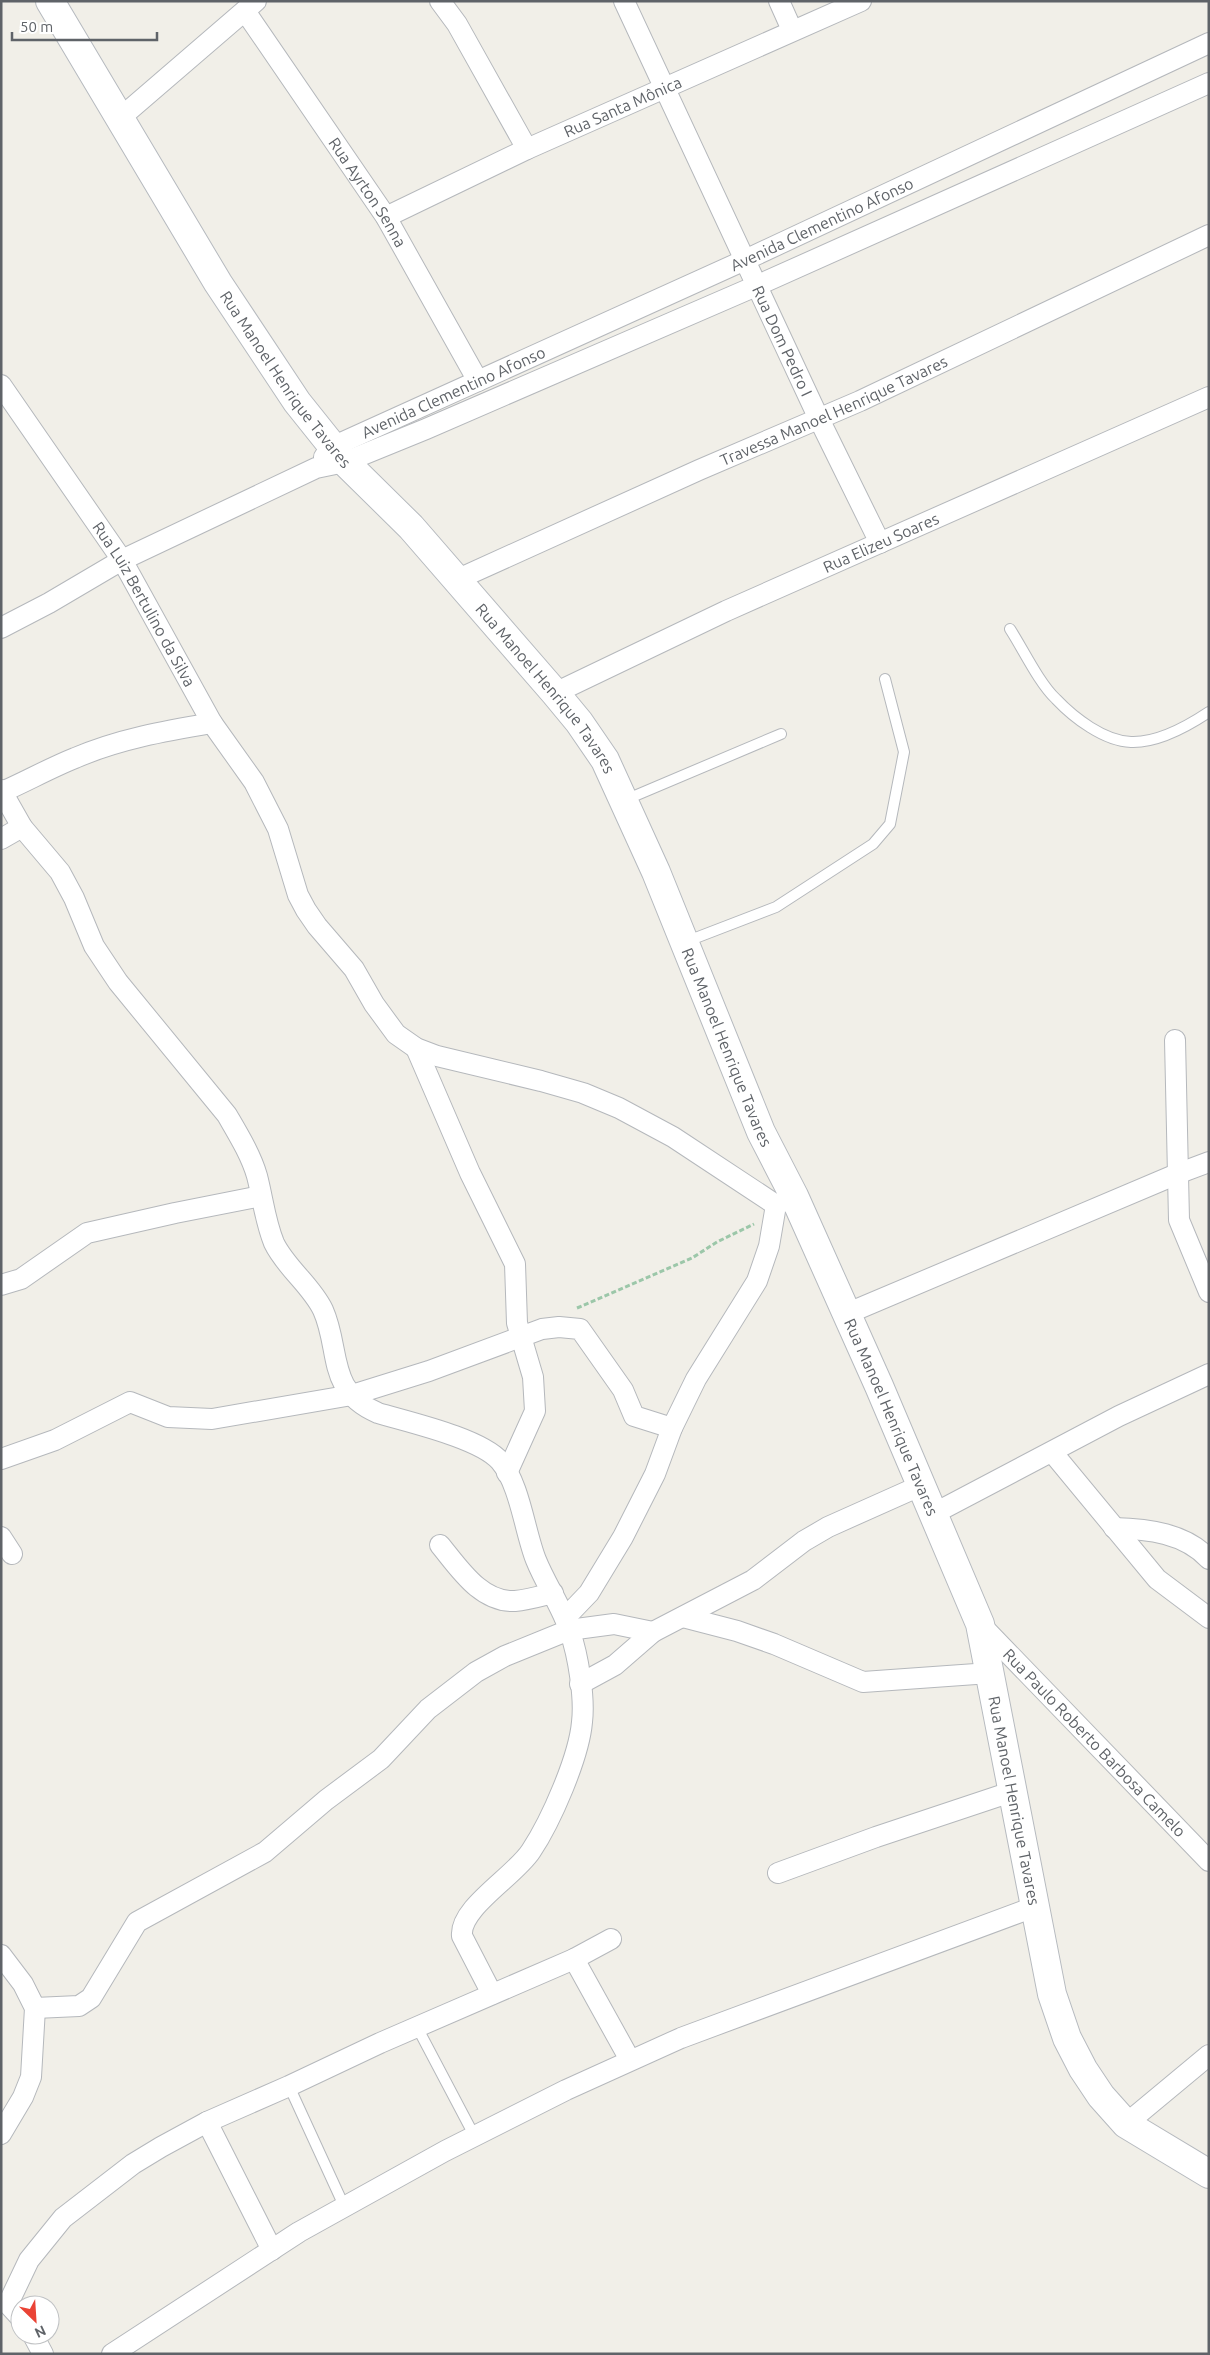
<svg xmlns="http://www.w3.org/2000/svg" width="1210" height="2355" font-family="Ubuntu,sans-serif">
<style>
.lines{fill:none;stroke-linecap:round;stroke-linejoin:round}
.lane-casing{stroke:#b5b8bc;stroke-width:12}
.street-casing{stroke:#b5b8bc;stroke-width:22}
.secondary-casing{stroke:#b6babf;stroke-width:30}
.path{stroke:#9cc7a9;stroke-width:3;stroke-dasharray:5 2.5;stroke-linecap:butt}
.lane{stroke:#fff;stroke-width:10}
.street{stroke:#fff;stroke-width:20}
.secondary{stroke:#fff;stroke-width:28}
.labels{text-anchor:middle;stroke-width:4;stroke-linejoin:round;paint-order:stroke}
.street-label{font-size:16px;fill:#5f6368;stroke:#fff}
</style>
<rect width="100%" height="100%" fill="#f1efe8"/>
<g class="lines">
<!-- lane casing -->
<g class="lane-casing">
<g id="lane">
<path d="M1010 629C1023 649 1039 683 1056 699 1074 718 1104 741 1131 742 1157 743 1188 726 1209 712"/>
<path d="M625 800 781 734"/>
<path d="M685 942 776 907 873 844 890 824 904 752 885 679"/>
<path d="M417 2027 475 2137"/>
<path d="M289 2086 345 2208"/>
</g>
</g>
<!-- street casing -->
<g class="street-casing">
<g id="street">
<path d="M440 1 457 24 527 149"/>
<path id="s1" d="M624 1 819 419 880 543"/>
<path d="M779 1 792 30"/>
<path id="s2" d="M245 11 386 217 478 381"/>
<path d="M119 119 256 1"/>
<path id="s3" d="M386 217 527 149 861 1"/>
<path id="s4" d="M1 385 122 560 212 723 254 782 278 829 298 895 306 910 317 926 354 969 374 1004 396 1034 416 1048 437 1056 541 1081 583 1093 619 1108 673 1137 776 1205"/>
<path id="s5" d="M324 457 332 447 745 260 1209 43"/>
<path id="s6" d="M456 580 699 470 860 401 1209 235"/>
<path d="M1 628 49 603 122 560 316 468 345 462 426 429 756 286 1209 83"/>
<path id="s7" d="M555 693 726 611 1209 397"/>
<path d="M1 790 22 827 60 872 74 898 94 946 118 982 227 1115C238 1134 251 1155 257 1176 263 1199 265 1221 274 1243 286 1268 311 1285 323 1310 341 1350 326 1391 378 1413 408 1422 480 1438 500 1461 520 1484 525 1533 536 1560 546 1585 562 1607 570 1632 578 1655 585 1697 582 1722 579 1757 551 1821 531 1851 515 1876 459 1908 462 1936L492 1994"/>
<path d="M2 792C27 781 50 768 75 758 119 739 165 731 212 723"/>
<path d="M1 839 22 827"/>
<path d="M1175 1040 1179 1220 1209 1292"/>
<path d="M416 1048 470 1173 515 1264 517 1323 533 1377 535 1411 507 1473"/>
<path d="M1 1285 21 1279 87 1233 175 1213 261 1196"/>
<path d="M846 1314 1177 1174 1209 1162"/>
<path d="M1052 1452 1157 1579 1209 1618"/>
<path d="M1 1459 55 1440 130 1402 168 1417 212 1419 352 1395 429 1371 542 1329 559 1327 580 1329 623 1390 634 1416 672 1428"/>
<path d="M933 1514 1119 1416 1209 1374"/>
<path d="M1114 1528C1148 1529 1185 1533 1209 1559"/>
<path d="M1 1537 12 1554"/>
<path d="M440 1545C459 1568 481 1603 515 1601 527 1600 541 1596 553 1593"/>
<path d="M683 1617 737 1631 774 1644 863 1682 990 1673"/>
<path d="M565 1618 589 1593 623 1537 655 1474 672 1428 696 1379 757 1281 769 1246 776 1205 789 1199"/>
<path id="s8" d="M980 1624 1209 1861"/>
<path d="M580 1684 615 1665 653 1632 753 1580 804 1541 828 1527 922 1485"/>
<path d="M778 1873 876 1837 1014 1791"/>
<path d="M1 1955 23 1984 35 2008 31 2077 23 2097 1 2134"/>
<path d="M574 1959 630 2060"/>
<path d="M35 2008 79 2006 91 1998 137 1922 265 1852 326 1800 381 1759 428 1709 476 1672 505 1656 569 1630 614 1624 653 1632"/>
<path d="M207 2122 272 2250"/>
<path d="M1126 2124 1209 2055"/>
<path d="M20 2317 8 2304 29 2260 63 2218 133 2164 161 2147 207 2122 289 2086 380 2043 574 1959 611 1939"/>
<path d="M33 2335 43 2354"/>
<path d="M112 2354 299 2232 445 2151 566 2090 681 2038 1034 1907"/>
</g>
</g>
<!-- secondary casing -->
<g class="secondary-casing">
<g id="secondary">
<path id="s9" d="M50 1 218 283 297 402 345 462 411 527 555 693 579 722 605 760 656 872 761 1132 794 1196 879 1386 980 1624 1052 1994 1067 2038 1083 2069 1101 2096 1126 2124 1209 2174"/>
</g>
</g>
<!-- path -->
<path class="path" d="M577 1308 692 1258 717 1242 754 1224"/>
<!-- lane -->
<use href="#lane" class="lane"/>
<!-- street -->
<use href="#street" class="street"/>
<!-- secondary -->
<use href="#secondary" class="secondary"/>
</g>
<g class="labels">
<!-- street labels -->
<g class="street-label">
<text dy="6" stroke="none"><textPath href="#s3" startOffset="261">Rua Santa Mônica</textPath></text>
<text dy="6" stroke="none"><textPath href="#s2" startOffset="219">Rua Ayrton Senna</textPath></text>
<text dy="6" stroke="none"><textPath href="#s5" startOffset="551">Avenida Clementino Afonso</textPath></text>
<text dy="6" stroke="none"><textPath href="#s1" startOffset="375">Rua Dom Pedro I</textPath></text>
<text dy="6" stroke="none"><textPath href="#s9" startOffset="446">Rua Manoel Henrique Tavares</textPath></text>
<text dy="6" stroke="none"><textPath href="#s5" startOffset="146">Avenida Clementino Afonso</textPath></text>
<text dy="6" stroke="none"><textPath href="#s6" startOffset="414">Travessa Manoel Henrique Tavares</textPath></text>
<text dy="6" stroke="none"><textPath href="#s7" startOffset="359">Rua Elizeu Soares</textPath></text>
<text dy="6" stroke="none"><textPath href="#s4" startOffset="262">Rua Luiz Bertulino da Silva</textPath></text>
<text dy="6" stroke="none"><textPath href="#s9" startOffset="851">Rua Manoel Henrique Tavares</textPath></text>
<text dy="6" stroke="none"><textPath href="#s9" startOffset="1256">Rua Manoel Henrique Tavares</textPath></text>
<text dy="6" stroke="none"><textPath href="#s9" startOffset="1661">Rua Manoel Henrique Tavares</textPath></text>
<text dy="6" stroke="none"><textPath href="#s8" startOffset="165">Rua Paulo Roberto Barbosa Camelo</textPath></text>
<text dy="6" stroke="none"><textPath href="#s9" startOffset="2066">Rua Manoel Henrique Tavares</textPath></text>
</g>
</g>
<!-- border -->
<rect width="1210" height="2355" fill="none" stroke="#5f6368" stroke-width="5"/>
<!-- north arrow -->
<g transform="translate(35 2320) rotate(155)"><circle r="24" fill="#ffffff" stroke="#bfc1c3"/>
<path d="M0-4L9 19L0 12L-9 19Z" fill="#ea4335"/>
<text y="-8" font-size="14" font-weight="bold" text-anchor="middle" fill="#5f6368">N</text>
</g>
<!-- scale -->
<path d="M12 32v8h145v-8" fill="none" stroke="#5f6368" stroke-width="2.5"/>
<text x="20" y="32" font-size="15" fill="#5f6368" stroke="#ffffff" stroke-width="4" paint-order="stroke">50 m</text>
</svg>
